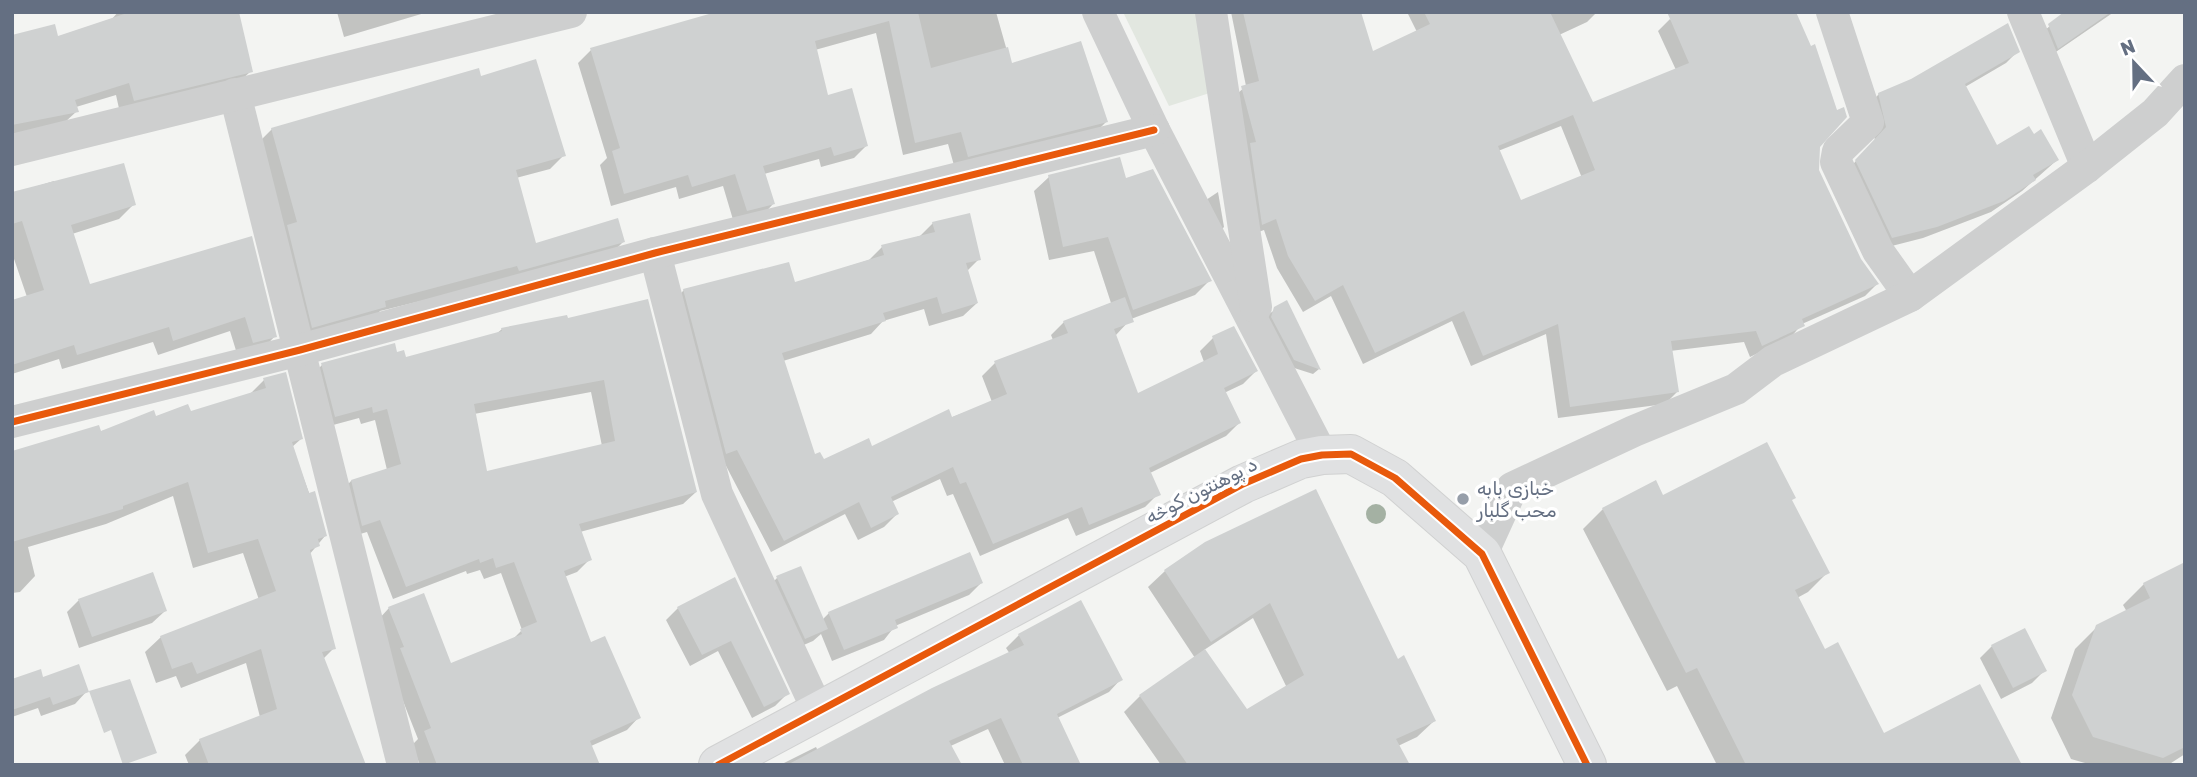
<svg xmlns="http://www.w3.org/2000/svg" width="2197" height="777" font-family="Rubik,'Noto Naskh Arabic',sans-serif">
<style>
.green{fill:#e2e7e0}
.shadow{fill:#0003;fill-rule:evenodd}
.building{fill:#cfd1d1;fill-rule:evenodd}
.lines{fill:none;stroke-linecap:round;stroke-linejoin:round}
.secondary-casing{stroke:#d0d1d1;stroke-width:40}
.street{stroke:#cecfcf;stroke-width:32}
.secondary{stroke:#e0e1e2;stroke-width:38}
.cycleway-casing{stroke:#fff;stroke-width:11}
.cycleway{stroke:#e8590c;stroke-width:7}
.tree{fill:#a4b1a3}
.poi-dot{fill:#969ea9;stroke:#fff;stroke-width:2.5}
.labels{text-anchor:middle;stroke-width:7;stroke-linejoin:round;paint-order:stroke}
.poi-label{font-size:19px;fill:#646f82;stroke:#fff;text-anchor:start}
.street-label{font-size:19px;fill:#646f82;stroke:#fff}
</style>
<rect width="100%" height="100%" fill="#f3f4f2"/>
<!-- green -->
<path class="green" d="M1123 12H1214L1219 90 1169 106Z"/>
<!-- shadow -->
<g class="shadow">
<path d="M118 12H237L251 71 237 84 120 113 116 95 76 107 77 111 63 124 12 136V36L57 38 112 19Z"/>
<path d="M337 12H428L344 37Z"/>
<path d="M724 12H996L1011 65 1106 122 1093 135 955 169 948 144 903 155 876 33 815 50 827 97 866 146 854 158 821 167 819 159 764 174 773 204 761 217 734 223 723 186 679 199 676 187 611 206 600 165 607 158 578 63 591 50Z"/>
<path d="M1231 12H1359L1372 54 1417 32 1407 12H1597L1587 22 1559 35 1592 104 1676 70 1658 31 1670 19 1818 146 1817 169 1860 260 1877 284 1865 296 1802 324 1791 337 1750 357 1744 342 1670 351 1677 392 1665 404 1558 418 1546 334 1471 366 1452 321 1363 364 1331 296 1303 312 1277 268 1264 230 1250 235 1230 100 1246 86ZM1561 126 1582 178 1520 203 1498 151Z"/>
<path d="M2061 12H2114L2047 58 2038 36 2063 15Z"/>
<path d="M2018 51 2006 63 1965 87 1996 147 2057 160 2022 191 1991 212 1923 238 1880 249 1845 173 1875 140 1867 106 1879 94Z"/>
<path d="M480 79 564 155 550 169 516 178 535 245 623 242 610 255 380 311 371 321 299 340 258 143 272 129Z"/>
<path d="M1049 177 1125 180 1209 281 1195 295 1131 319 1115 336 1137 396 1204 362 1200 351 1213 338 1256 371 1243 384 1224 393 1239 423 1226 436 1150 473 1158 494 1145 507 1076 536 1068 518 980 556 953 494 947 496 940 479 891 502 897 514 884 527 858 540 845 514 771 552 724 462 671 303 684 290 793 284 869 260 882 247 920 236 933 223 979 259 967 271 977 303 963 316 929 326 924 309 883 321 871 334 783 361 814 457 824 462 871 448 992 402 982 376 995 363 1053 340 1051 335 1064 322 1111 303 1094 251 1049 260 1034 191Z"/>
<path d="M54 181 56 185 134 204 119 219 72 234 89 286 250 238 275 336 260 352 238 357 230 331 158 355 153 342 62 369 59 359 12 374V302L27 297 12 253V194Z"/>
<path d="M1218 192 1224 227 1219 232 1203 202Z"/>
<path d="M1286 303 1319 369 1313 374 1288 366 1266 323 1269 314Z"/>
<path d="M566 317 696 492 683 504 580 532 590 559 577 572 564 577 590 644 639 717 627 730 591 746 593 765H420L412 745 418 739 388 663 377 621 389 608 450 665 512 640 522 630 501 573 484 579 480 570 467 574 466 571 393 599 367 532 350 537 339 494 351 481 387 470 375 420 361 424 359 418 322 428 310 377 322 365 396 354 405 359 496 334 502 329ZM591 392 602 446 486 473 474 414Z"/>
<path d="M264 380 301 439 292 447 325 536 309 555 334 648 323 659 362 765H189L185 755 200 740 260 717 246 663 181 688 176 676 156 683 145 652 161 637 259 600 243 553 193 568 173 496 106 524 28 547 35 576 20 592 12 593V453L155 418 190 413 249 395Z"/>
<path d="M1663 497 1791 501 1828 572 1808 592 1797 598 1825 651 1883 735 2020 765H1717L1677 686 1667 691 1583 529 1603 509Z"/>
<path d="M1206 544 1434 721 1417 737 1398 746 1260 765H1161L1124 712 1140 696 1195 658 1148 587 1165 571ZM1253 618 1287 688 1247 711 1204 650Z"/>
<path d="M800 568 822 620 829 613 981 583 969 595 895 626 884 640 832 661 821 634 813 641 792 650 765 590 777 578Z"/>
<path d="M735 580 788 693 775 706 752 718 718 651 690 666 666 620 678 608Z"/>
<path d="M2144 584 2185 624V754L2168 765H2092L2071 759 2051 718 2075 649 2097 627 2127 612 2123 605Z"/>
<path d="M79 600 165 611 152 623 79 648 67 612Z"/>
<path d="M1019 635 1121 679 1109 692 1057 718 1079 765H1005L988 729 944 749 921 765H780L816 747 818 751 1010 654 1006 648Z"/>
<path d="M1992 646 2044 671 2032 683 2001 699 1980 658Z"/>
<path d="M12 681 87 691 75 704 41 716 38 708 12 717Z"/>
</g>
<!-- building -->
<g class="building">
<path d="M130 12H239L253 72 134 101 129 83 75 100 79 112 12 125V35L55 24 58 36Z"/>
<path d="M716 12H918L931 68 1008 47 1012 63 1081 41 1108 122 968 157 961 132 915 143 889 21 815 41 828 95 852 88 868 146 834 156 831 147 763 166 775 204 747 211 735 174 692 187 688 175 624 194 612 151 620 148 590 48Z"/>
<path d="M1243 12H1361L1373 51 1430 24 1424 12H1550L1593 102 1689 63 1667 12H1796L1811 46 1815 44 1837 110 1844 107 1847 117 1820 147 1819 170 1861 259 1879 284 1802 319 1805 326 1762 346 1756 331 1671 341 1679 392 1570 407 1558 324 1483 356 1464 311 1375 353 1343 285 1315 301 1288 256 1276 219 1262 225 1250 143 1256 142 1241 86 1259 81ZM1573 115 1595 170 1521 200 1498 146Z"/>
<path d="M2064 12H2111L2058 49 2048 24Z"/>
<path d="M2008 23 2020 52 1965 84 1997 145 2029 126 2034 134 2041 129 2059 160 2033 175 2036 180 2004 201 1937 227 1892 238 1855 160 1886 127 1878 93 1911 79Z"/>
<path d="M536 59 566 156 516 170 536 243 618 218 625 242 519 271 517 266 385 301 386 307 312 328 287 225 297 222 271 128 479 68 481 76Z"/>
<path d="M1120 157 1126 178 1153 169 1212 281 1133 310 1108 237 1063 247 1048 175Z"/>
<path d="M124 163 136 205 71 225 90 284 252 236 277 337 253 343 245 317 173 341 169 327 77 355 74 345 12 365V300L44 290 22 221 12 224V192Z"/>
<path d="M970 213 981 260 966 263 978 303 942 314 937 297 883 313 886 321 782 353 815 454 820 452 824 459 869 438 872 446 949 409 952 417 1007 394 994 361 1068 333 1063 321 1125 297 1134 322 1114 329 1138 393 1218 354 1212 336 1234 326 1258 371 1224 388 1241 423 1149 468 1161 495 1089 525 1082 507 993 544 966 482 960 484 953 467 891 497 899 514 871 528 859 502 784 541 737 450 726 454 683 289 789 262 795 282 884 255 881 245 935 232 932 222Z"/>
<path d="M648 299 697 492 579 524 592 560 564 571 591 642 605 636 641 718 590 741 600 765H437L424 731 431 728 400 648 404 647 388 607 424 593 451 663 522 634 520 629 537 622 514 562 496 568 493 558 480 563 479 559 406 587 380 520 362 526 351 480 401 464 387 409 373 413 372 407 335 417 321 363 395 343 397 352 404 350 406 357 502 331 501 328 567 315 568 318ZM604 380 615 441 487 471 474 404Z"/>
<path d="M1287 300 1321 370 1294 360 1271 317 1274 307Z"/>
<path d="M286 372 303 439 292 442 309 493 315 491 327 536 318 539 320 546 310 550 336 649 322 652 366 765H209L199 739 277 709 261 649 197 674 192 662 172 669 160 636 276 591 258 539 208 553 188 482 123 506V509L12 542V451L99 425 101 431 154 410 156 416 188 404 191 411 266 388 263 378Z"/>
<path d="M1767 442 1796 498 1792 500 1830 573 1795 590 1825 649 1838 642 1884 733 1980 684 2022 765H1746L1697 668 1686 673 1602 508 1656 480 1663 495Z"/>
<path d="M1316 489 1398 659 1404 655 1436 721 1396 739 1410 765H1188L1139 695 1205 649 1247 709 1304 675 1270 603 1211 642 1164 570 1205 542Z"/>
<path d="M970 552 983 583 895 620 898 628 844 650 828 612Z"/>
<path d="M2185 562V747L2163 758 2093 737 2072 695 2096 625 2150 598 2143 583Z"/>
<path d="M801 566 828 629 805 639 776 576Z"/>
<path d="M153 572 167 611 92 637 78 599Z"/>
<path d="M735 577 790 694 764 707 731 641 702 655 677 607Z"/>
<path d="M1081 600 1123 680 1057 714 1081 765H1023L1001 718 949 741 962 765H787L932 688 1024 645 1018 634Z"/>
<path d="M2025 628 2047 671 2013 688 1991 645Z"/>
<path d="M79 664 89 692 53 705 50 697 12 710V679L41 669 43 677Z"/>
<path d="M130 679 157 753 123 765 111 730 104 733 89 691Z"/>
</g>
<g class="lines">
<!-- secondary casing -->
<g class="secondary-casing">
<path id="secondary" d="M718 765 1243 484 1301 459 1322 455 1351 454 1395 478 1482 554 1587 765"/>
</g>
<!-- street -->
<g class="street">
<path d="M1098 12 1154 130 1322 455"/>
<path d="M1211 12 1256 307"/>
<path d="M1832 12 1868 122 1838 151 1836 162 1878 251 1910 296"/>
<path d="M2023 12 2087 167"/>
<path d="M235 94 403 765"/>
<path d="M12 150 571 12"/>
<path d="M655 253 717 494 818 711"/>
<path d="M12 422 300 350 655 253 1154 130"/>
<path d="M1482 554 1512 488 1634 431 1736 389 1773 361 1910 296 2087 167 2155 113 2185 80"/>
</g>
<!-- secondary -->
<use href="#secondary" class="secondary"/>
<!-- cycleway casing -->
<g class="cycleway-casing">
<g id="cycleway">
<path d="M12 422 300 350 655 253 1154 130"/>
<path d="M718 765 1243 484 1301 459 1322 455 1351 454 1395 478 1482 554 1587 765"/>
</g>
</g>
<!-- cycleway -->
<use href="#cycleway" class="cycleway"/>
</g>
<!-- trees -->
<circle class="tree" cx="1376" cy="514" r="10"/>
<!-- markers -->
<circle class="poi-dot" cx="1463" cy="499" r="7"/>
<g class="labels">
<!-- poi labels -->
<g class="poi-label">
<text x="1477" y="495">خبازی بابه<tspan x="1477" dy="22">محب گلبار</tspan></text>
</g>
<!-- street labels -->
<g class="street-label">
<text transform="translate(1201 490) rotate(-27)" y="7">د پوهنتون کوڅه</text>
</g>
</g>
<!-- border -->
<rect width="2197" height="777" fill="none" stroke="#646f82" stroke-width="28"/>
<!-- north arrow -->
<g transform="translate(2134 63) rotate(338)" stroke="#ffffff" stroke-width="5" paint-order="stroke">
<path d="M0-5L12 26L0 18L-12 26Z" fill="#646f82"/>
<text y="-10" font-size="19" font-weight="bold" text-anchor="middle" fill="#646f82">N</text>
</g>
</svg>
